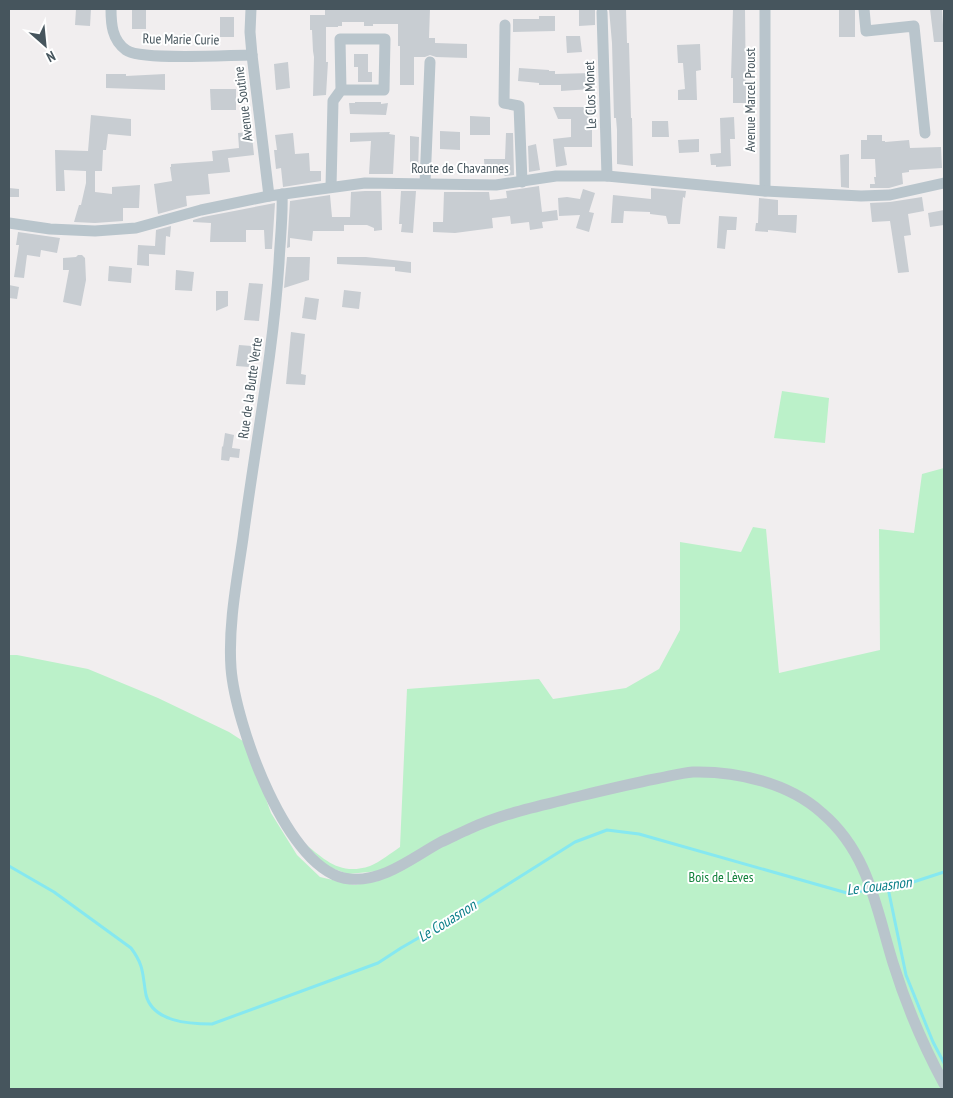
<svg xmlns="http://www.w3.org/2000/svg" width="953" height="1098" font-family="'PT Sans Narrow',sans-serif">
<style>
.green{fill:#bbf1c9}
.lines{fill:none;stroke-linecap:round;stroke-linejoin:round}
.stream{stroke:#86e8f0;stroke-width:3}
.building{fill:#c8cdd2}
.minor{stroke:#b9c5cc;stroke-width:11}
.labels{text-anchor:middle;stroke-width:4;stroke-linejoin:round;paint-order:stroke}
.street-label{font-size:14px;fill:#46555d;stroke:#fff}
.park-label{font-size:14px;fill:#13823c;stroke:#fff}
.water-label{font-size:15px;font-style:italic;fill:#097e88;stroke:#fff}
</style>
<rect width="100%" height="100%" fill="#f1eeef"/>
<!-- green -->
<g class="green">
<path d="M782 391 829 398 825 443 774 438Z"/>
<path d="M944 468V1089H9V655H17L88 669 158 698 229 732 246 743 271 813 297 855 320 877 354 885 378 881 379 871 348 874 326 866 303 842C325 860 340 876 370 866 380 862 391 853 400 847L407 689 539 679 553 699 626 688 659 669 680 630V542L741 552 753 527 766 529 779 673 880 650 879 529 914 533 922 474Z"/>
</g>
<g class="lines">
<!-- stream -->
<g class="stream">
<path d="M9 866 54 892 131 948C145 967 142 974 146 995 153 1022 189 1024 212 1024L378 963 401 948 467 910 575 842 607 830 639 834 847 893 869 890"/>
<path d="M888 888 906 975 933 1042 944 1063"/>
<path d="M875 889 901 886 944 872"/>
</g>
</g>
<!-- building -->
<g class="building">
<path d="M76 9H91L90 26 75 25Z"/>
<rect x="132" y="9" width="14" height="20"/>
<path d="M336 9H430L429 38H435V43L467 44V58L436 57 430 55 425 57H414V85H400V46H398V24H373V26H364V22H342V26H338V27H326V62H328L326 95 313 96 314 57 313 51 312 30H310V15H325V10H336Z"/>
<path d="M609 9H626L627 43H629L631 118H632L633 166 617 164V130L616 118H614L612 43Z"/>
<path d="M733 9H745L746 103H733V78H731Z"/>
<rect x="839" y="9" width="16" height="28"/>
<path d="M930 9H942L944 42H934Z"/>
<path d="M579 10H595V25L579 26Z"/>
<path d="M539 16H555V31L513 32V19H539Z"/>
<rect x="220" y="17" width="14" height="20"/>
<path d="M566 36H580L582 52 567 53Z"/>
<path d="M700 44 701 70 696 71 697 100H678V90L685 89 683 63H678L677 45Z"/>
<path d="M354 54H368V72H372V82H358V67H354Z"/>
<path d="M288 62 290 88 276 90 274 64Z"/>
<path d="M519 68 549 70V71H555V74L591 73V89L561 91V85H539V83L518 81Z"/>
<path d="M106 74H126V76L165 74V90L106 88Z"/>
<path d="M210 89H236V110H211Z"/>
<path d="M355 102H381V104L388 103 386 115 350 114 349 103H355Z"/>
<path d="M553 107H592V147H564L567 165 556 167 553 139 571 137V119H558Z"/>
<path d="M91 115 131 119V136L108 134 106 150H103L102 171H95V192L112 194V187L140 185 139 208H123V221L95 223 74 222 79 205H81L86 183V171L64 170 65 191H56L55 150 88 151Z"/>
<path d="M470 116 490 117V135H470Z"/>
<path d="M734 117 735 139H730L731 166 716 167V165H711L710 154 721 153 720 118Z"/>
<path d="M652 121H668L669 137H652Z"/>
<path d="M440 131 460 132V150L440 149Z"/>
<path d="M250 132 251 136H252L254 155 228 158 230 172 208 174 210 194 186 196 187 206 158 214 154 184 172 181 170 167H171V164L213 161 212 151 239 148 238 133Z"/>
<path d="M390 132 389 134 395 135 393 174H369L371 141 350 142V133Z"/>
<path d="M293 133 295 154 309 153 310 171H321V181L283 187 281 168 276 169 274 150H277L275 135Z"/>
<path d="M506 133H513L514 175 505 176 504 175H485L484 159H505Z"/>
<path d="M867 135H882V141H885V142L909 140 910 148 941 147 942 168 909 170V172L902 173 903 184 889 188H870V184H875L874 177H876L875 159H861V140H867Z"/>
<path d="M410 136 419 137 418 174H410Z"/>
<path d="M699 139V152L679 153 678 140Z"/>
<path d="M536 144 540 170 529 172 528 146Z"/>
<path d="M849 154V188L841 187 840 155Z"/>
<path d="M539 186 542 212 557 210 558 220 542 222 543 228 530 230 529 222 511 224 510 216 492 218 493 228 455 233 433 232V222H443L444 192H489L490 200 507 198 506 191Z"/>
<path d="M9 188 19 189V197H9Z"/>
<path d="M651 188 686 191 685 198 683 197 680 224H668L666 216 650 214V212L624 211 623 223H611L613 195 651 199Z"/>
<path d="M583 189 595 193 589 212 594 213 589 232 576 228 580 215 559 216 558 198 567 197 580 199Z"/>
<path d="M365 191H381L382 230 374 231V228L367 225H344V231H313L312 241 290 238V247L287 248 290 201 330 195 332 217H350L351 192Z"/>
<path d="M401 191H416L413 233 401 232 402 224H399Z"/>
<path d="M922 197 924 211 908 214 911 235 904 236 909 272 898 273 890 221 872 222 870 203 890 202Z"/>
<path d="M759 198 778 200V215H797L796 233 768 230V232L755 231 756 223H758Z"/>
<path d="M275 203 272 249H265L264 230H246V242H210L211 223 193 222V220L203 217Z"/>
<path d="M944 210V225L930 227 928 213Z"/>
<path d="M719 216 737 217 736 230H727L725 249 717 248Z"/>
<path d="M171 226 170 237 166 236 165 255 149 254V266L137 265 138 245 155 246 156 230Z"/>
<path d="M18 232 60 238 57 253 41 250 40 257 27 255 24 278 14 277 19 245H16Z"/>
<path d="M78 255H82L85 258 86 280 81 306 63 302 69 270H63V258L76 257Z"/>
<path d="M287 257H310L309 280 284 288Z"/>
<path d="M337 257H366L411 262V273L395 271V267L337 264Z"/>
<path d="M109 266 132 268 131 283 108 281Z"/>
<path d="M176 270 194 272 192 291 175 290Z"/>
<path d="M249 283 263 284 259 321 244 320Z"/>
<path d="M9 285 19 287 17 299 9 298Z"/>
<path d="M344 290 361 292 359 309 342 307Z"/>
<path d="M216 291H228V306L216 311Z"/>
<path d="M305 297 319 299 316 320 302 318Z"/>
<path d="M291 332 305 334 301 374 306 375 305 385 286 384Z"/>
<path d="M239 345 252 346 249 367 236 366Z"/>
<path d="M225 433 234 435 232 448 240 449 239 458 230 457 229 461 221 460 222 446 223 447Z"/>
</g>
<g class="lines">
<!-- minor -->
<g class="minor">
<path d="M111 9C111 24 112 40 126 50 141 61 229 55 252 55"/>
<path d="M251 9 250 32 252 55 269 196"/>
<path d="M765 9V191"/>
<path d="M864 9 866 31 914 26 925 133"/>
<path d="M602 12 607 176"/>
<path d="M505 25 504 103 519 106 522 182"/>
<path d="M425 183 430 62"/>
<path d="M331 187 333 101 341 90 340 39H385L384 90H341"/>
<path d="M282 194C283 217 280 240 279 263 273 355 255 446 243 538 237 580 228 625 231 668 235 722 287 874 350 879 384 882 413 857 441 842 450 838 460 833 469 829 504 813 543 805 580 796 605 790 630 784 655 779 667 777 680 773 693 772 737 771 789 783 822 813 869 853 876 908 893 963 906 1005 923 1045 944 1084"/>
<path d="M9 223 50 229 95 231 136 228 201 210 269 196 365 183 496 185 556 176H607L765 191 861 196 890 195 944 183"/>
</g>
</g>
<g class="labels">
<!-- street labels -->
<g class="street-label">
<text transform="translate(181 39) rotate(1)" y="5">Rue Marie Curie</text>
<text transform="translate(590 95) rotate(-92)" y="5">Le Clos Monet</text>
<text transform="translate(750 100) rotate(-90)" y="5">Avenue Marcel Proust</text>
<text transform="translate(243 104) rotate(-97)" y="5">Avenue Soutine</text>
<text x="460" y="173">Route de Chavannes</text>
<text transform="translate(250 388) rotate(-82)" y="5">Rue de la Butte Verte</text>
</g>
<!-- park labels -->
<g class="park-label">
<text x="721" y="882">Bois de Lèves</text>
</g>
<!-- water labels -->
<g class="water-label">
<text transform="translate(879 886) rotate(-7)" y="5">Le Couasnon</text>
<text transform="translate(447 921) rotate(-32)" y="5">Le Couasnon</text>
</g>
</g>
<!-- border -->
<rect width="953" height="1098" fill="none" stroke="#46555d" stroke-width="20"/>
<!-- north arrow -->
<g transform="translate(45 45) rotate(153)" stroke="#ffffff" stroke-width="4" paint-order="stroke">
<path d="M0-4L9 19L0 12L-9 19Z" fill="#46555d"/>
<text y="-8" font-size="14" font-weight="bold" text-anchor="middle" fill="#46555d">N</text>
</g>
</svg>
